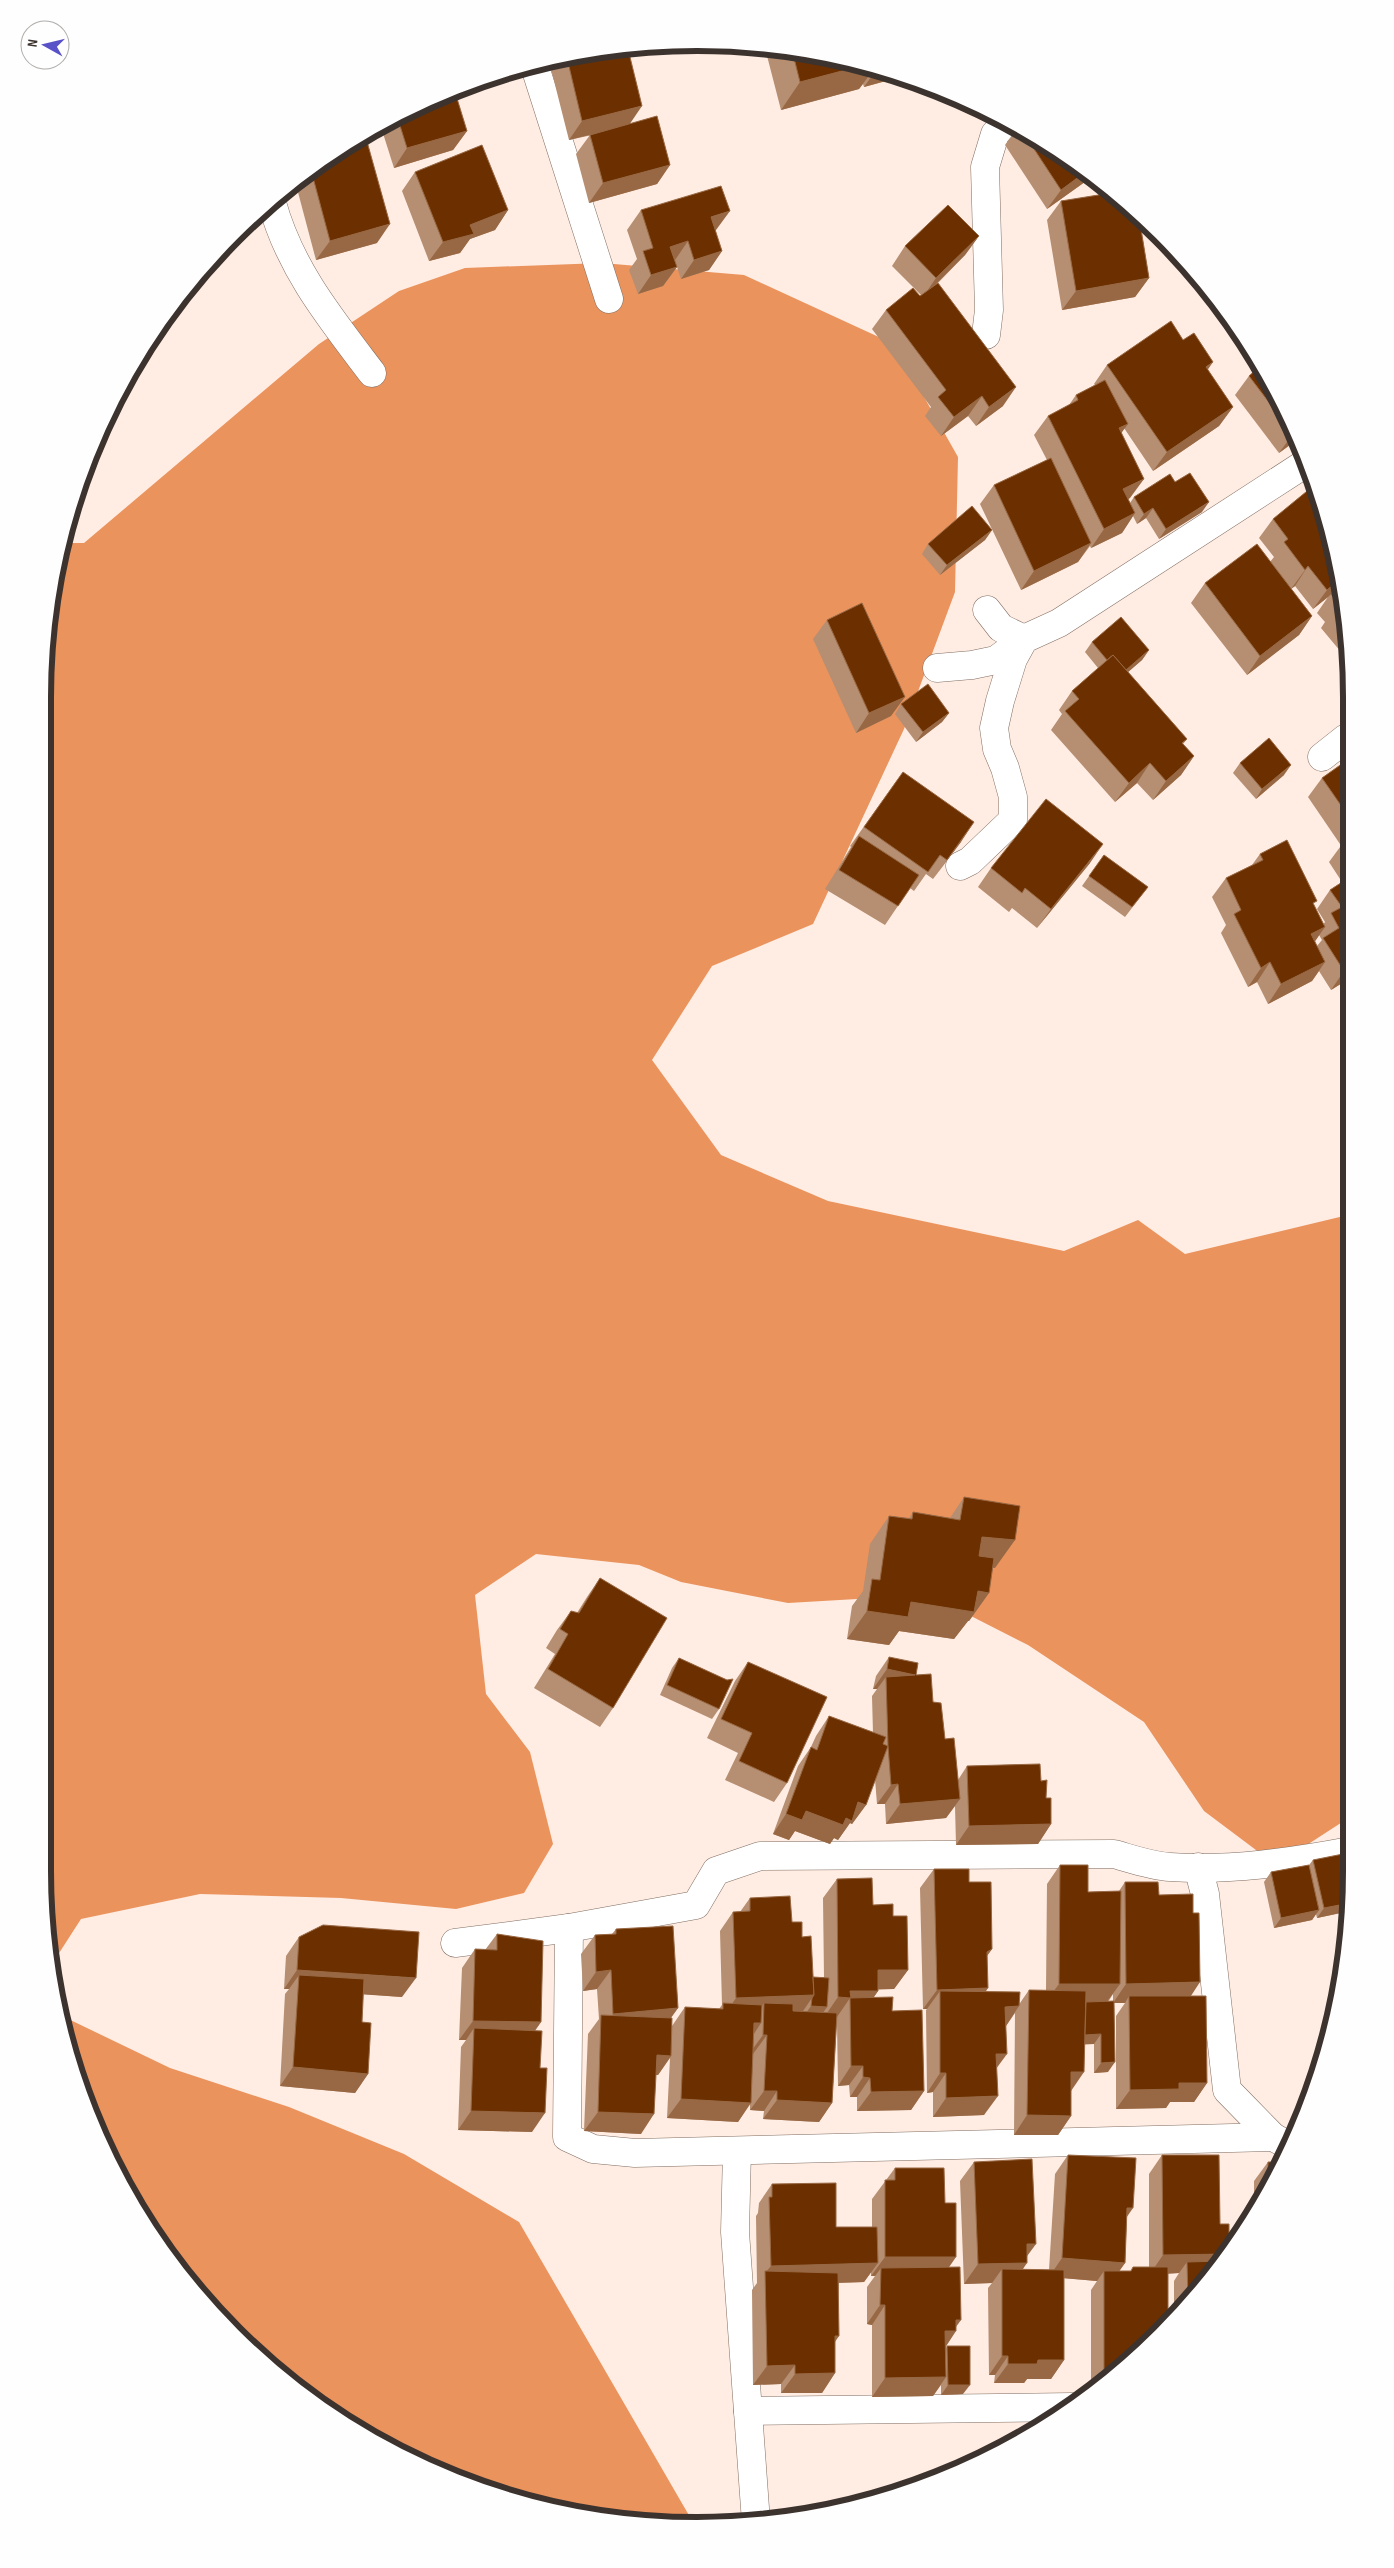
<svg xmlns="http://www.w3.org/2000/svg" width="1394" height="2568" font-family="'Sofia Sans Condensed',sans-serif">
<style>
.forest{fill:#ea935d}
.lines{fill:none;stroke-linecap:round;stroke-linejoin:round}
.street-casing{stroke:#816e62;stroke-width:29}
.street{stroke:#fff;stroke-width:28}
.wall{fill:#b68e71;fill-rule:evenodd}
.shaded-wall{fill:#986844}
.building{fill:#6c3000;stroke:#986844}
.rim{fill:none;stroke:#3c332e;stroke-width:6}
</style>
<rect width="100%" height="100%" fill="#ffece2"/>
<!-- forest -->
<g class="forest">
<path d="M602 263 744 275 894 344 958 457 955 592 904 729 813 924 712 966 652 1060 721 1155 828 1201 1064 1251 1138 1220 1185 1254 1348 1215 1350 1817 1276 1865 1204 1811 1144 1722 1028 1645 969 1615 874 1598 788 1603 681 1582 639 1565 536 1554 475 1595 486 1694 530 1752 553 1844 524 1893 456 1909 341 1898 200 1894 81 1919 52 1964 43 1871 44 654 62 543H84L319 344 399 291 465 268Z"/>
<path d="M60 2015 170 2068 289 2107 404 2154 519 2222 694 2524H654L528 2503 446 2476 334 2415 265 2363 178 2270 130 2198 77 2082Z"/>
</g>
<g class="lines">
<!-- street casing -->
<g class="street-casing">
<g id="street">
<path d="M534 64 609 299"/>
<path d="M272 203C290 269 331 319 372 373"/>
<path d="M986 335 989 310 985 167 995 134 1006 122"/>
<path d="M937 668 972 665 996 660 1024 639 1001 628 987 610"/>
<path d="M1322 757 1346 738"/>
<path d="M960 866 970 861 1013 820V797L1005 768 997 749 994 728 1000 701 1013 659 1024 639 1059 623 1306 463"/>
<path d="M1198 1867 1205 1894 1227 2090 1273 2137"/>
<path d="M569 1928 567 2137 593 2149 635 2153 1273 2137 1286 2144"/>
<path d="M455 1943 569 1928 696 1905 716 1871 760 1856 1114 1854C1132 1859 1152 1866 1170 1867 1230 1871 1292 1862 1350 1851"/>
<path d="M737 2151 735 2232 756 2522"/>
<path d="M748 2411 1072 2407"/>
</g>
</g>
<!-- street -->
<use href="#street" class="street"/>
</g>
<!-- wall -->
<g class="wall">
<path d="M631 48 630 56V124L670 165 657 184 589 203 576 154 590 135H592L569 140 549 61Z"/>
<path d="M765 48H782L904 76 864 87 863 84 859 89 781 110Z"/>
<path d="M407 110 467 131 453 150 394 168 381 127Z"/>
<path d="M1018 127 1024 130 1089 179 1047 209 1005 145Z"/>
<path d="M370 133 366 140 377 243 316 260 295 181 298 178Z"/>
<path d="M415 172 508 210 495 230 470 239 460 253 429 261 402 191Z"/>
<path d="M1108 190 1129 205 1141 220 1140 221 1149 278 1135 297 1062 310 1047 220 1061 201 1110 193Z"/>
<path d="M641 210 716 230 715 231 722 251 709 270 681 279 677 267 663 286 638 294 629 270 637 259 627 230Z"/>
<path d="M979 236 965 255 937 284 1003 406 976 426 968 416 941 436 925 416 931 407 872 329 886 310 921 295 892 266 905 246Z"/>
<path d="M1183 340 1208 370 1233 407 1219 426 1153 471 1124 428 1121 433 1130 498 1128 499 1130 503 1134 497 1175 482 1202 512 1159 539 1146 518 1137 524 1133 516 1122 533 1091 548 1090 546 1078 562 1021 590 980 504 994 485 1047 460 1034 435 1048 416 1069 405 1076 395 1095 385 1094 384 1107 365Z"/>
<path d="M1249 376 1298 439 1279 453 1235 395Z"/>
<path d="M1273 519 1346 612V658L1321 628 1325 622 1317 613 1328 597 1313 609 1295 586 1291 589 1312 616 1299 635 1247 675 1191 603 1205 583 1270 562 1274 557 1259 538Z"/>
<path d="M992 530 985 540 940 575 922 554 928 544Z"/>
<path d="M827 620 891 716 856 733 813 639Z"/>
<path d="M1092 642 1149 650 1142 660 1128 672 1187 739 1183 744 1194 756 1181 775 1153 800 1137 783 1115 802 1051 730 1062 714 1059 710 1072 691 1098 668 1085 652Z"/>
<path d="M901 704 949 713 942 722 916 742 895 714Z"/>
<path d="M1346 761 1347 840 1340 844 1308 797 1322 778Z"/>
<path d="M1240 763 1284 775 1256 799 1233 773Z"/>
<path d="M903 772 961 842 933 879 926 874 914 891 910 888 885 925 825 889 851 847 850 846Z"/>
<path d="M1347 840V980L1331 990 1319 971 1312 981 1268 1004 1257 982 1248 987 1221 933 1226 925 1212 897 1226 878 1252 865 1260 854 1314 905 1323 925 1325 922 1317 909 1330 890 1342 882 1329 862 1343 843ZM1319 935 1322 940 1317 946 1315 941Z"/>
<path d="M1104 855 1148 887 1125 917 1082 886Z"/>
<path d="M1090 863 1037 928 1012 908 1009 912 978 887 991 868Z"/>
<path d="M964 1497 995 1568H992L989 1593 969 1621H968L954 1639 899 1631 889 1645 847 1639 852 1606 863 1591 870 1544 889 1516 909 1518 913 1512 950 1518Z"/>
<path d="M600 1578 613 1708 600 1727 534 1688 555 1654 546 1648 557 1630 571 1611 577 1613 587 1597Z"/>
<path d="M889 1657 916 1675 933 1702 958 1780 967 1766 1041 1781 1046 1798 1051 1824 1038 1844 956 1845 955 1806 946 1818 886 1824 885 1804H877L875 1779 866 1805 852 1824 850 1823 838 1840 834 1838 830 1844 795 1831 789 1840 773 1834 798 1766 811 1747 816 1736 829 1716 873 1733 872 1696 877 1689H873L876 1676Z"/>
<path d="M679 1658 727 1680 719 1709 712 1719 660 1695 672 1668Z"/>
<path d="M748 1662 787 1783 774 1802 725 1780 738 1753 707 1738 735 1681Z"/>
<path d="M1313 1860 1350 1863V1911L1317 1918 1316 1914 1312 1920 1274 1928 1264 1882 1271 1872 1309 1865Z"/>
<path d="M1060 1865 1088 1892 1119 1891 1125 1882 1159 1895 1191 1996 1207 2083 1194 2102H1170L1166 2108 1116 2109V2016L1125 2003H1114L1108 2072 1094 2073V2044H1085L1071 2091V2116L1058 2135H1014L1015 2013 1006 2026 996 2069 984 2115 933 2117V2092L927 2093 926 2010 927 2009H923L920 1888 934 1869 969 1882 992 1949 987 1956 986 1991 1020 2003 1029 1990 1046 1991 1047 1884ZM1113 1994V2001L1108 2002Z"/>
<path d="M837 1879 873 1905 893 1916 908 1970 894 1989H878V1991L874 1997 892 2011 924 2091 911 2110 857 2111V2097H850L849 2085 838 2086 837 2022 832 2103 819 2122 763 2119 764 2111 750 2110V2103L738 2122 667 2118 670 2058 658 2075H656L641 2134 584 2131 588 2034 599 2019 597 1989 583 1991 581 1954 595 1935 612 1934 616 1929 678 2008 671 2018 672 2026 685 2007 719 2009 722 2005 720 1931 733 1912H740L750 1898 792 1922 802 1937 813 1977H824L823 1898Z"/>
<path d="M497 1934 541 2022 535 2031 532 2132 458 2130 461 2047 466 2040H459L462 1968 475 1949 485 1950Z"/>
<path d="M299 1937 402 1997 363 1994 362 2022 368 2074 355 2093 280 2086 285 1994 289 1989H284L286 1956Z"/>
<path d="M1068 2155 1127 2218 1125 2263 1119 2271H1131L1149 2267V2174L1162 2155 1216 2270 1174 2314V2281L1179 2273 1168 2274 1129 2363 1095 2389H1091V2290L1097 2281 1064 2278V2360L1051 2379H1027L1024 2383H994L995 2375H989L988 2288 992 2283 964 2284 960 2181 974 2162 1027 2255 1023 2269 1049 2270 1055 2174Z"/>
<path d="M1268 2162H1279L1264 2198 1254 2213V2181Z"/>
<path d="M895 2168 945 2203 949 2267 956 2326 946 2346V2348L947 2346 963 2394 941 2395V2385L933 2396 872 2397V2325L867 2324V2287L875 2276H871V2272L864 2282 839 2283 835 2343V2373L822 2393H781V2384L753 2385 752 2290 757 2283 756 2216 758 2213 759 2203 772 2184 836 2227H872V2199Z"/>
</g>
<!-- shaded-wall -->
<g class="shaded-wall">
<path d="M861 66 874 69 859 89 781 110 800 82Z"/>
<path d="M876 70 904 76 864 87Z"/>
<path d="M642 106 629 125 569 140 582 121Z"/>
<path d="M467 131 453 150 394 168 407 148Z"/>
<path d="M370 134 357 153 324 162 368 135Z"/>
<path d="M670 165 657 184 589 203 603 183Z"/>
<path d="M1084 173 1090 177 1089 179 1047 209 1061 190Z"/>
<path d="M508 210 495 230 470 239 460 253 429 261 443 242 470 225Z"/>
<path d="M730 211 716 230 697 236 711 217Z"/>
<path d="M390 224 377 243 316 260 330 241Z"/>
<path d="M979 236 965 255 923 297 936 278Z"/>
<path d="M688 241 675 260 670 247Z"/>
<path d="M722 251 709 270 681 279 694 260Z"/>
<path d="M677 267 663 286 638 294 651 275Z"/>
<path d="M1149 278 1135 297 1062 310 1076 291Z"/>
<path d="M1213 362 1200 381 1206 367Z"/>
<path d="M1016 387 1003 406 976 426 989 407Z"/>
<path d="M982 396 968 416 941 436 954 417Z"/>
<path d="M1233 407 1219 426 1153 471 1167 452Z"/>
<path d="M1128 424 1114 443 1119 428Z"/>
<path d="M1294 433 1298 439 1279 453 1293 434Z"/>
<path d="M1144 479 1130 498 1109 509 1123 489Z"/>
<path d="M1209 502 1202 512 1159 539 1166 529Z"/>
<path d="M1153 508 1146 518 1137 524 1144 514Z"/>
<path d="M1135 513 1122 533 1091 548 1104 529Z"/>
<path d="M992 530 985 540 940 575 947 565Z"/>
<path d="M1091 543 1078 562 1021 590 1034 571Z"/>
<path d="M1308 566 1295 586 1291 589 1305 570Z"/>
<path d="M1338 581 1340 588 1331 594 1328 597 1313 609 1327 590Z"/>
<path d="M1312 616 1299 635 1247 675 1260 656Z"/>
<path d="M1149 650 1142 660 1113 685 1119 675Z"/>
<path d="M905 697 891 716 856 733 869 713Z"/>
<path d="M949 713 942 722 916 742 923 732Z"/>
<path d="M1194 756 1181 775 1153 800 1166 781Z"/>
<path d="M1150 763 1137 783 1115 802 1129 783Z"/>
<path d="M1291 765 1284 775 1256 799 1262 789Z"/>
<path d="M974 822 961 842 933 879 947 860Z"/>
<path d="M1347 835V840L1340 844Z"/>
<path d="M1103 844 1090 863 1037 928 1051 909Z"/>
<path d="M1325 927 1311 947V934Z"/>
<path d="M1270 962 1257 982 1248 987 1261 968Z"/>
<path d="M1325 962 1312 981 1268 1004 1281 984Z"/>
<path d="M1347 969V980L1331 990 1344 971Z"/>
<path d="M982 1537 1015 1540 995 1568 963 1565Z"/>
<path d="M978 1591 989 1593 969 1621H968L954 1639 899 1631 889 1645 847 1639 867 1611 911 1602Z"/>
<path d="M887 1669 915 1675 886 1677 877 1689H873Z"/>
<path d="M898 1784 885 1804H877L891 1785Z"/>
<path d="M960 1799 946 1818 886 1824 900 1804Z"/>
<path d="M858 1802 866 1805 852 1824 850 1823 838 1840 834 1838 830 1844 795 1831 789 1840 773 1834 786 1814Z"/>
<path d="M1051 1824 1038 1844 956 1845 969 1826Z"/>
<path d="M1350 1903V1911L1317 1918 1324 1908Z"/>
<path d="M1319 1910 1312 1920 1274 1928 1281 1918Z"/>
<path d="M992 1949 978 1968 987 1952Z"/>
<path d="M297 1970 416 1978 402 1997 298 1990 299 1975 289 1989H284Z"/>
<path d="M611 1970 597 1989 583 1991 596 1972Z"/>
<path d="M878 1970H908L894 1989 864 1990Z"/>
<path d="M1200 1982 1187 2002 1129 1996 1125 2003H1113L1126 1984Z"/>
<path d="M1059 1984H1120L1106 2003H1045Z"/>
<path d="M988 1988 975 2008 940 1991 927 2009H923L937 1990Z"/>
<path d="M850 1991H878L864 2011 850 1998 837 2017 825 2016 838 1997Z"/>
<path d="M814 1995 801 2014 764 2003 755 2016 723 2017 736 1998Z"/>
<path d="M811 2006 827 2007 820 2017 804 2016Z"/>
<path d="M1019 2006 1006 2026 1005 2007Z"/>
<path d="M678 2008 664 2027 601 2031 613 2014Z"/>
<path d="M473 2021 541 2022 527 2041 474 2028 466 2040H459Z"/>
<path d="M754 2023H761L748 2043Z"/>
<path d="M1101 2034 1094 2044 1074 2045 1081 2035Z"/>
<path d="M763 2035H767L753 2054H749Z"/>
<path d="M996 2054H1007L993 2073Z"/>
<path d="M657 2055 671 2056 658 2075 643 2074Z"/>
<path d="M1115 2062 1108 2072 1094 2073 1101 2063Z"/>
<path d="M851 2066H863L849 2085 838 2086Z"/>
<path d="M293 2067 368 2074 355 2093 280 2086Z"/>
<path d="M1071 2072H1084L1071 2091Z"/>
<path d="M940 2073H946L933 2092 927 2093Z"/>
<path d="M863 2077 870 2078 857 2097H850Z"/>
<path d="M1179 2083H1207L1194 2102H1170L1166 2108 1116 2109 1130 2090Z"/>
<path d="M764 2091H777L764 2111 750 2110Z"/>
<path d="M924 2091 911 2110 857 2111 871 2092Z"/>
<path d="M998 2096 984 2115 933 2117 946 2098Z"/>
<path d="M681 2099 751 2103 738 2122 667 2118Z"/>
<path d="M777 2100 832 2103 819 2122 763 2119Z"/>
<path d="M471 2111 545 2113 532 2132 458 2130Z"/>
<path d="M598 2112 654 2114 641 2134 584 2131Z"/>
<path d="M1027 2115 1071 2116 1058 2135H1014Z"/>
<path d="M1127 2208H1133L1120 2227Z"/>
<path d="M1027 2244H1036L1022 2263Z"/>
<path d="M1227 2254 1216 2270 1187 2262 1179 2273 1150 2274 1163 2255Z"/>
<path d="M885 2257H956L943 2276 881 2268 875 2276H871Z"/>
<path d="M1062 2258 1125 2263 1111 2283 1104 2271 1097 2281 1049 2277Z"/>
<path d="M878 2263 864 2282 765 2285V2273L771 2266Z"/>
<path d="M1027 2263 1014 2282 1002 2269 992 2283 964 2284 978 2264Z"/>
<path d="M880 2305H885L872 2325 867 2324Z"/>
<path d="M956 2320H961L953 2331H956L943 2351 945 2331Z"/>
<path d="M835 2336H839L826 2355Z"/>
<path d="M1002 2356H1008L995 2375H989Z"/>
<path d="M1038 2360H1064L1051 2379H1027L1024 2383H994L1008 2364Z"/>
<path d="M795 2365 781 2384 753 2385 767 2366Z"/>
<path d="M1104 2370H1120L1095 2389H1091Z"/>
<path d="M835 2373 822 2393H781L795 2374Z"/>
<path d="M946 2377 933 2396 872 2397 885 2378Z"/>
<path d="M948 2385H970L963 2394 941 2395Z"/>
</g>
<!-- building -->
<g class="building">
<path d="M631 48 632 52 629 53 642 106 582 121 567 58Z"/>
<path d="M792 50 861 66 800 82Z"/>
<path d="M455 92 467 131 407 148 397 116 407 110Z"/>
<path d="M657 116 670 165 603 183 590 135Z"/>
<path d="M1021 129 1024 130 1084 173 1061 190Z"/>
<path d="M366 138 390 224 330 241 311 170 359 140Z"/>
<path d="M482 145 508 210 470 225 474 234 443 242 415 172Z"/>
<path d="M721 186 730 211 711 217 722 251 694 260 688 241 670 247 677 267 651 275 643 251 653 248 641 210Z"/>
<path d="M1111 193 1129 205 1139 217 1149 278 1076 291 1061 201Z"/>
<path d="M948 205 979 236 936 278 905 246Z"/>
<path d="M938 283 1016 387 989 407 982 396 954 417 938 397 946 390 886 310 913 288 920 296Z"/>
<path d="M1171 321 1183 340 1194 333 1213 362 1206 367 1233 407 1167 452 1107 365Z"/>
<path d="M1259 367 1294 433 1293 434 1249 376Z"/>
<path d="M1105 380 1128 424 1119 428 1144 479 1123 489 1135 513 1104 529 1048 416 1078 400 1076 395Z"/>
<path d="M1051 458 1091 543 1034 571 994 485Z"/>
<path d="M1190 473 1209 502 1166 529 1153 508 1144 514 1134 497 1170 474 1175 482Z"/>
<path d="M1312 487 1338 581 1327 590 1308 566 1305 570 1284 542 1288 539 1273 519Z"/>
<path d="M972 506 992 530 947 565 928 544Z"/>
<path d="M1257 544 1312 616 1260 656 1205 583Z"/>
<path d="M1339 587 1346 612V622L1335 608 1340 605 1331 594Z"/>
<path d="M862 603 905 697 869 713 827 620Z"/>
<path d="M1121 617 1149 650 1126 670 1113 655 1107 660 1092 642Z"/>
<path d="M1113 655 1187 739 1182 743 1194 756 1166 781 1150 763 1129 783 1065 711 1079 699 1072 691Z"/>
<path d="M928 684 949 713 923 732 901 704Z"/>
<path d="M1269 738 1291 765 1262 789 1240 763Z"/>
<path d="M1346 761 1347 814 1322 778Z"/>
<path d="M903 772 974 822 947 860 940 855 928 872 864 827Z"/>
<path d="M1046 799 1103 844 1051 909 1025 888 1022 893 991 868Z"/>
<path d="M859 836 919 875 898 906 839 870Z"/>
<path d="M1287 840 1317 901 1313 903 1325 927 1311 934 1325 962 1281 984 1270 962 1261 968 1234 914 1241 910 1226 878 1263 860 1260 854Z"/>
<path d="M1347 840V848L1343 843Z"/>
<path d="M1104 855 1148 887 1132 907 1089 876Z"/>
<path d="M1347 879V969L1344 971 1323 938 1339 928 1331 913 1342 907 1330 890Z"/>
<path d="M964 1497 1020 1506 1015 1540 982 1537 979 1556 994 1558 989 1593 978 1591 974 1612 911 1602 908 1617 867 1611 872 1579 880 1580 889 1516 912 1519 913 1512 960 1520Z"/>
<path d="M600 1578 667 1618 613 1708 548 1669 568 1634 560 1629 571 1611 579 1613Z"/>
<path d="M889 1657 918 1663 916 1675 931 1674 933 1702 941 1703 945 1739 954 1738 960 1799 900 1804 898 1784 891 1785 888 1746 866 1805 858 1802 852 1821 846 1818 843 1825 806 1811 802 1820 786 1814 811 1747 817 1750 829 1716 886 1737 883 1744 888 1746 886 1677 915 1675 887 1669Z"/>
<path d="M679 1658 727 1680 733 1679 719 1709 667 1685Z"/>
<path d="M748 1662 827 1697 787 1783 739 1761 752 1733 721 1719Z"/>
<path d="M1040 1764 1041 1781 1047 1780 1046 1798H1051V1824L969 1826 967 1766Z"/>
<path d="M1348 1853 1350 1863V1903L1324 1908 1313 1860Z"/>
<path d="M1060 1865H1088V1892L1121 1891 1120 1984H1059Z"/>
<path d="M1309 1865 1319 1910 1281 1918 1271 1872Z"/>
<path d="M934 1869H969V1882H991L992 1949 987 1952 988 1988 937 1990Z"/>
<path d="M872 1878 873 1905 893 1904V1916H907L908 1970H878V1991H850L851 1998 838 1997 837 1879Z"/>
<path d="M1125 1882H1158L1159 1895 1193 1894V1913H1199L1200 1982 1126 1984Z"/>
<path d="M790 1896 792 1922H802V1937L811 1936 814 1995 736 1998 733 1912 750 1911V1898Z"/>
<path d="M323 1925 419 1932 416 1978 297 1970 299 1937Z"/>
<path d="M673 1926 678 2008 613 2014 611 1970 596 1972 595 1935 616 1934V1929Z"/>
<path d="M497 1934 543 1941 541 2022 473 2021 475 1949 497 1950Z"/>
<path d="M299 1975 364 1979 362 2022 371 2023 368 2074 293 2067Z"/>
<path d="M813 1977 829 1978 827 2007 811 2006 812 1998 814 1995Z"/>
<path d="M1029 1990 1086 1991 1084 2072H1071V2116L1027 2115Z"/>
<path d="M940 1991 1020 1992 1019 2006 1005 2007 1007 2054H996L998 2096 946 2098V2073H940Z"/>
<path d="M1129 1996H1206L1207 2083H1179V2089L1130 2090Z"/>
<path d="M893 1997 892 2011 922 2010 924 2091 871 2092 870 2078 863 2077V2066H851L850 1998Z"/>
<path d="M1114 2001 1115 2062 1101 2063V2034L1085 2035 1086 2002Z"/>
<path d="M723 2003 762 2005 761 2023H754L751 2103 681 2099 685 2007 723 2009Z"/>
<path d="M764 2003 793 2004V2011L837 2013 832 2103 777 2100V2091H764L767 2035H763Z"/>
<path d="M601 2015 672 2018 671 2056 657 2055 654 2114 598 2112Z"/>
<path d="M474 2028 542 2031 540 2068H547L545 2113 471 2111Z"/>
<path d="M1068 2155 1136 2158 1133 2208H1127L1125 2263 1062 2258Z"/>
<path d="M1162 2155H1219L1220 2224H1229V2251L1227 2254 1163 2255Z"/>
<path d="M1032 2159 1036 2244H1027V2263L978 2264 974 2162Z"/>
<path d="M1268 2162H1279L1268 2189Z"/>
<path d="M895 2168H944L945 2203H956V2257H885V2180H895Z"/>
<path d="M836 2183V2227H877L878 2263 771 2266 769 2197H772V2184Z"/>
<path d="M1222 2261 1216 2270 1188 2300 1187 2262Z"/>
<path d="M960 2267 961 2320H956V2331H945L946 2377 885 2378V2305H880L881 2268Z"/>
<path d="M1133 2267H1168V2321L1129 2363 1120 2370H1104V2271H1131Z"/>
<path d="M1002 2269 1064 2270V2360H1038L1037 2364H1008V2356H1002Z"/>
<path d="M765 2271 838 2273 839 2336H835V2373L795 2374V2365L767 2366Z"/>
<path d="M947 2346H970V2385H948Z"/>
</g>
<!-- crop -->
<path d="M0 0H1394V2568H0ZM697 51H697A646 646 0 0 1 1343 697V1871A646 646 0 0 1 697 2517H697A646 646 0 0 1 51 1871V697A646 646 0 0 1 697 51Z" fill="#fefefe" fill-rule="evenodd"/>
<path class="rim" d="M697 51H697A646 646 0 0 1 1343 697V1871A646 646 0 0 1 697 2517H697A646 646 0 0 1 51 1871V697A646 646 0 0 1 697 51Z"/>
<!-- north arrow -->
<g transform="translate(45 45) rotate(278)"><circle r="24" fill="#fefefe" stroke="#b0adab"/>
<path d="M0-4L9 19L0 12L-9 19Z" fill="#5851c8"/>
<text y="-8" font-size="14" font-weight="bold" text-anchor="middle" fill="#3c332e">N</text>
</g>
</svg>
